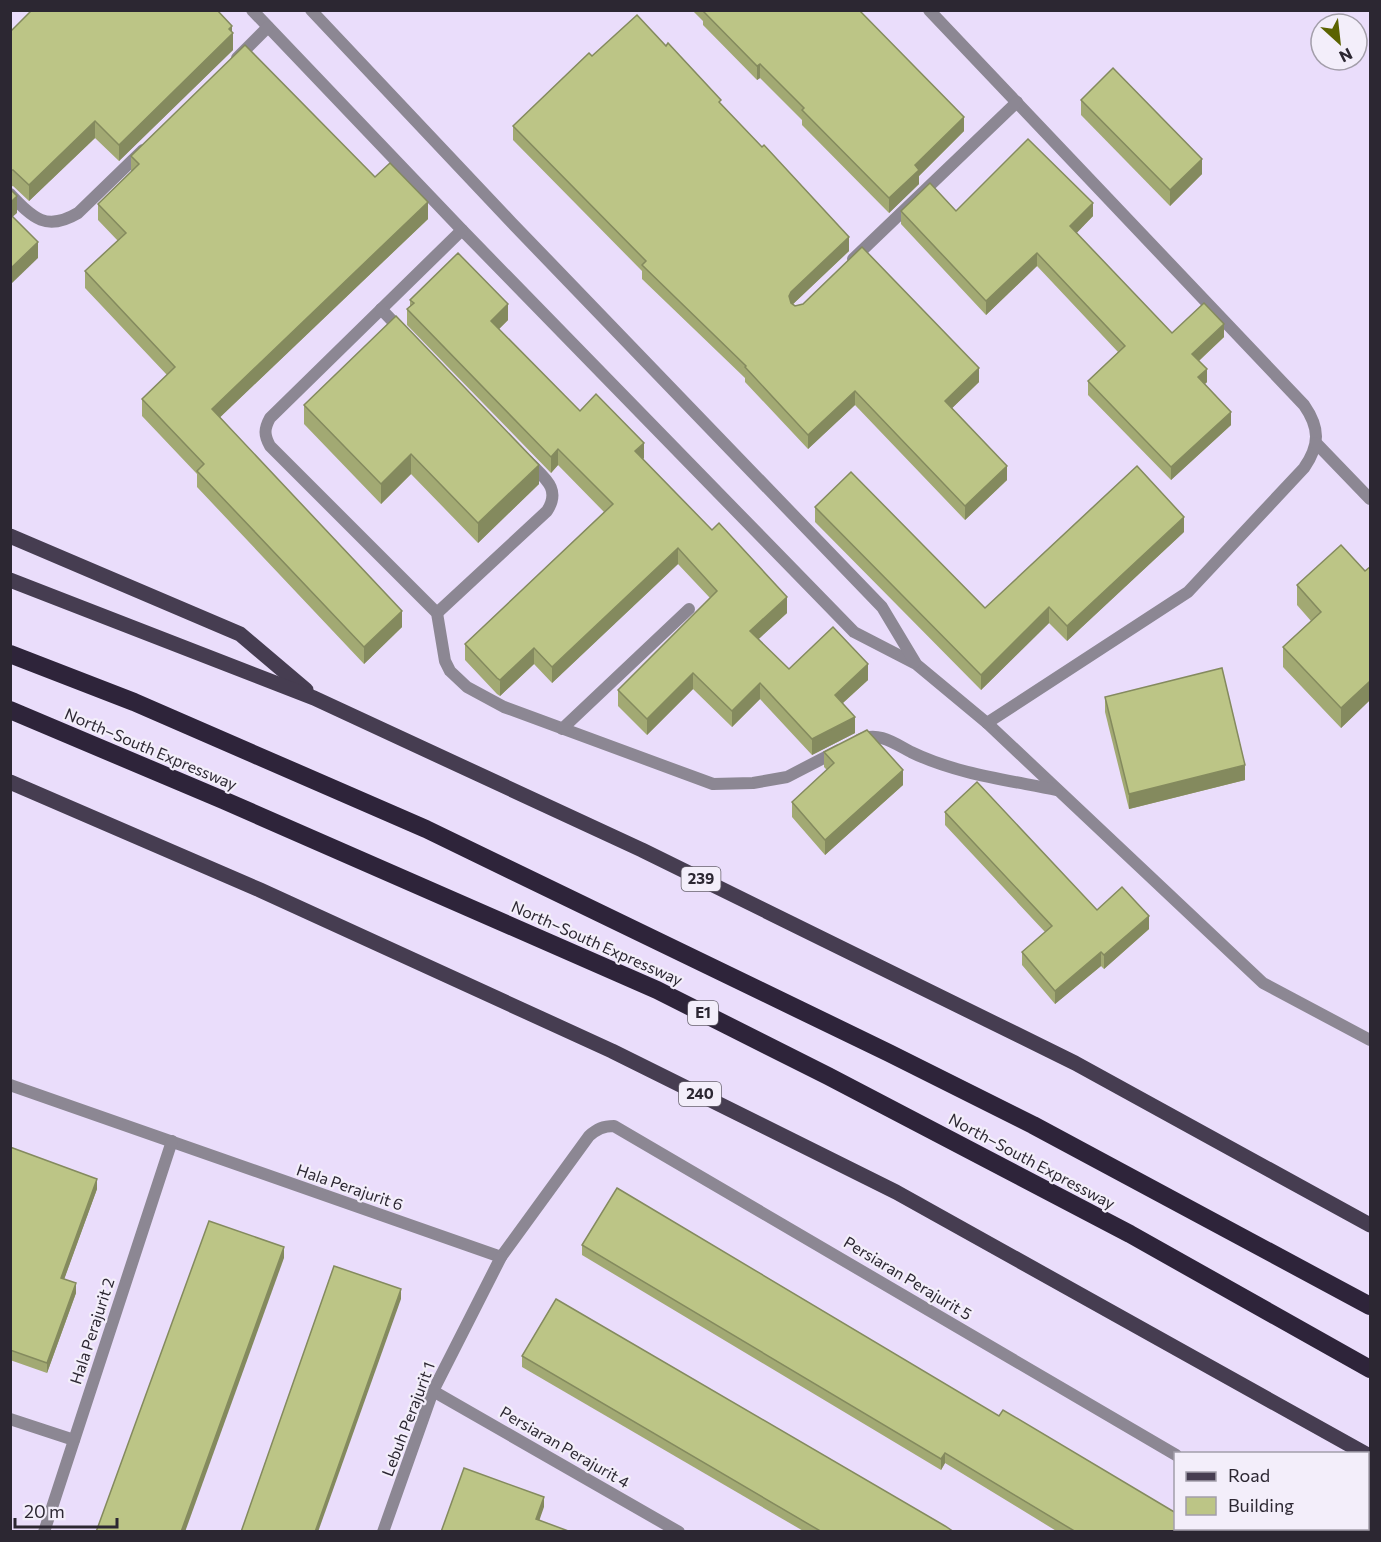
<svg xmlns="http://www.w3.org/2000/svg" width="1381" height="1542" font-family="Commissioner,sans-serif">
<style>
.lines{fill:none;stroke-linecap:round;stroke-linejoin:round}
.service{stroke:#8c8793;stroke-width:12}
.minor{stroke:#8c8793;stroke-width:12}
.primary{stroke:#463d51;stroke-width:15}
.motorway{stroke:#2e243a;stroke-width:18}
.wall{fill:#a2a973}
.shaded-wall{fill:#848a5e}
.building{fill:#bcc586;stroke:#848a5e;stroke-width:1.5}
.labels{text-anchor:middle;stroke-width:4.5;stroke-linejoin:round;paint-order:stroke}
.shield{fill:#f3eefa;stroke:#68636e;stroke-width:1.5}
.shield-label{font-size:15px;font-weight:bold;fill:#2c2732}
.street-label{font-size:16px;fill:#2c2732;stroke:#f3eefa}
</style>
<rect width="100%" height="100%" fill="#eaddfb"/>
<g class="lines">
<!-- service -->
<g class="service">
<path d="M252 10 462 230 854 632 916 664 987 723 1263 983 1370 1040"/>
<path d="M311 10 511 222 882 607 915 662"/>
<path d="M929 10 1304 405C1320 428 1320 445 1304 468L1188 592 987 723"/>
<path d="M237 58 268 27"/>
<path d="M10 194C33 218 46 232 78 213L143 150"/>
<path d="M462 230 270 418C264 429 264 435 270 446L437 613 445 661 450 671 467 687 504 707 713 784 753 783 787 777 839 750"/>
<path d="M853 259 1017 102"/>
<path d="M381 309 403 332"/>
<path d="M1316 443 1370 499"/>
<path d="M437 613 547 511C562 488 543 477 528 461"/>
<path d="M562 729 689 609"/>
<path d="M859 740C878 731 894 743 911 752 956 774 1008 780 1057 790"/>
</g>
<!-- minor -->
<g class="minor">
<path d="M10 1085 501 1257 589 1136C597 1129 603 1126 614 1126L1176 1455"/>
<path d="M433 1391 679 1532"/>
<path d="M10 1419 74 1440"/>
<path d="M1300 1528 1305 1532"/>
<path d="M44 1532 172 1141"/>
<path d="M383 1532 433 1391 501 1257"/>
</g>
<!-- primary -->
<g class="primary">
<path d="M10 536 240 634 306 690"/>
<path d="M10 580 314 698 642 850 1075 1063 1370 1225"/>
<path d="M10 782 260 890 612 1051 896 1192 1366 1454"/>
</g>
<!-- motorway -->
<g class="motorway">
<path d="M10 654 134 702 426 829 889 1053 1033 1125 1370 1306"/>
<path d="M10 710 223 800 657 990 828 1076 1130 1234 1370 1369"/>
</g>
</g>
<!-- wall -->
<g class="wall">
<path d="M692 10H859L964 131 919 176V184L889 213 802 125V120L760 78 757 80 703 25V21Z"/>
<path d="M232 31 233 50 119 161 95 138 29 201 13 186 10 187V32Z"/>
<path d="M592 56 721 104 849 251 793 304 979 382 952 408 1007 480 965 520 855 405 808 449 745 382V378L642 279V271L513 140V126Z"/>
<path d="M1081 100 1202 174 1170 206 1081 115Z"/>
<path d="M131 156 375 177 428 219 220 417 402 627 364 664 197 487V474L142 416V399L167 375 85 288V271L118 241 98 220V204L131 172Z"/>
<path d="M901 211H956L1093 216 1076 233 1172 333 1224 337 1199 361 1207 382 1205 384 1231 425 1171 480 1088 395V381L1118 352 1037 266 986 315 901 224Z"/>
<path d="M410 300 508 320 499 329 580 411 644 458 643 459 787 613 758 639 789 669 868 680 843 703 855 733 812 755 760 699 732 727 693 689 647 735 618 706V690L710 598 678 564 552 683 534 664 500 696 497 694 465 660V644L604 512 558 465 551 473 407 325V309L410 306Z"/>
<path d="M304 405 539 484 478 543 411 474 381 504 304 424Z"/>
<path d="M815 507 985 608 1184 532 1067 641 1049 623 981 690 815 522Z"/>
<path d="M1371 566V703L1369 701 1341 728 1283 667V647L1311 621 1297 605V585L1365 571Z"/>
<path d="M1105 697 1245 780 1129 809 1105 712Z"/>
<path d="M824 752 903 785 825 855 792 817V802L827 770 824 767Z"/>
<path d="M945 812 1097 910 1149 929 1104 969 1101 966 1055 1004 1022 965V952L1045 932 945 825Z"/>
<path d="M10 1147 97 1189 64 1279 76 1293 47 1373 10 1360Z"/>
<path d="M582 1245 999 1416 1206 1532H1058L945 1463 941 1470 582 1255Z"/>
<path d="M522 1356 954 1532H805L522 1367Z"/>
</g>
<!-- shaded-wall -->
<g class="shaded-wall">
<path d="M232 26V34L233 33V50L119 161V145Z"/>
<path d="M760 64V78L757 80V66Z"/>
<path d="M964 117V131L919 176V184L889 213V198L915 165Z"/>
<path d="M95 121V138L29 201V185Z"/>
<path d="M1202 159V174L1170 206V190Z"/>
<path d="M17 196V213L10 219V203Z"/>
<path d="M428 202V219L212 425V409Z"/>
<path d="M1093 203V216L1070 240V226Z"/>
<path d="M849 237V251L791 306 789 296 791 292Z"/>
<path d="M38 242V258L10 285V269Z"/>
<path d="M1037 253V266L986 315V301Z"/>
<path d="M508 304V320L491 337V321Z"/>
<path d="M1224 324V337L1192 367V354Z"/>
<path d="M979 368V382L945 415V401Z"/>
<path d="M1207 369V382L1198 390V377Z"/>
<path d="M855 391V405L808 449V435Z"/>
<path d="M1231 412V425L1171 480V467Z"/>
<path d="M644 443V458L635 467V451Z"/>
<path d="M558 449V465L551 473V457Z"/>
<path d="M411 454V474L381 504V484Z"/>
<path d="M539 465V484L478 543V523Z"/>
<path d="M1007 466V480L965 520V506Z"/>
<path d="M1184 517V532L1067 641V626Z"/>
<path d="M678 548V564L552 683V667Z"/>
<path d="M787 597V613L750 647V631Z"/>
<path d="M1049 607V623L981 690V675Z"/>
<path d="M402 611V627L364 664V647Z"/>
<path d="M534 648V664L500 696V680Z"/>
<path d="M868 664V680L835 710V695Z"/>
<path d="M693 673V689L647 735V719Z"/>
<path d="M1369 682V701L1341 728V708Z"/>
<path d="M760 683V699L732 727V711Z"/>
<path d="M855 717V733L812 755V739Z"/>
<path d="M1245 765V780L1129 809V794Z"/>
<path d="M903 770V785L825 855V840Z"/>
<path d="M1149 916V929L1104 969V955Z"/>
<path d="M1101 952V966L1055 1004V991Z"/>
<path d="M97 1179V1189L61 1288V1278Z"/>
<path d="M284 1247V1258L185 1532H181Z"/>
<path d="M76 1283V1293L47 1373V1363Z"/>
<path d="M401 1289V1299L318 1532H315Z"/>
<path d="M945 1453V1463L941 1470V1459Z"/>
<path d="M544 1497V1507L536 1530V1519Z"/>
</g>
<!-- building -->
<g class="building">
<path d="M32 10H217L232 26 229 29 233 33 119 145 95 121 29 185 13 170H10V32Z"/>
<path d="M859 10 964 117 915 165 919 170 889 198 802 110 804 108 760 64 757 66 703 11Z"/>
<path d="M637 15 666 46 668 43 721 100 719 102 762 147 764 145 849 237 791 292 789 296 791 303 795 306 803 304 862 247 979 368 945 401 1007 466 965 506 855 391 808 435 745 367 746 366 642 265 646 261 513 126 589 53 592 56Z"/>
<path d="M245 45 375 177 390 163 428 202 212 409 402 611 364 647 197 471 204 464 142 399 175 367 85 271 126 233 98 204 139 164 131 156Z"/>
<path d="M1113 68 1202 159 1170 190 1081 100Z"/>
<path d="M1028 139 1093 203 1070 226 1172 333 1204 303 1224 324 1192 354 1207 369 1198 377 1231 412 1171 467 1088 381 1125 346 1037 253 986 301 901 211 930 183 956 211Z"/>
<path d="M10 189 17 196 10 203Z"/>
<path d="M10 214 38 242 10 269Z"/>
<path d="M458 253 508 304 491 321 580 411 596 394 644 443 635 451 712 530 719 523 787 597 750 631 789 669 833 627 868 664 835 695 855 717 812 739 760 683 732 711 693 673 647 719 618 690 717 591 678 548 552 667 534 648 500 680 497 678 465 644 613 504 558 449 551 457 407 309 414 303 410 300Z"/>
<path d="M396 316 539 465 478 523 411 454 381 484 304 405Z"/>
<path d="M1137 466 1184 517 1067 626 1049 607 981 675 815 507 851 472 985 608Z"/>
<path d="M1341 545 1365 571 1371 566V684L1369 682 1341 708 1283 647 1321 612 1297 585Z"/>
<path d="M1222 668 1245 765 1129 794 1105 697Z"/>
<path d="M867 730 903 770 825 840 792 802 834 763 824 752Z"/>
<path d="M977 782 1097 910 1122 887 1149 916 1104 955 1101 952 1055 991 1022 952 1052 926 945 812Z"/>
<path d="M10 1147 97 1179 61 1278 76 1283 47 1363 10 1350Z"/>
<path d="M617 1188 999 1416 1003 1410 1176 1513V1528H1201L1206 1532H1076L945 1453 941 1459 582 1245Z"/>
<path d="M209 1221 284 1247 181 1532H96Z"/>
<path d="M334 1266 401 1289 315 1532H241Z"/>
<path d="M556 1299 945 1526 954 1532H822L522 1356Z"/>
<path d="M464 1468 544 1497 536 1519 571 1532H441Z"/>
</g>
<g class="labels">
<!-- shield labels -->
<g class="shield">
<rect x="681.5" y="867" width="39" height="24" rx="4.5"/>
<rect x="688" y="1001" width="30" height="24" rx="4.5"/>
<rect x="679" y="1082" width="42" height="24" rx="4.5"/>
</g>
<g class="shield-label">
<text x="701" y="884">239</text>
<text x="703" y="1018">E1</text>
<text x="700" y="1099">240</text>
</g>
<!-- street labels -->
<g class="street-label">
<text transform="translate(151 749) rotate(23)" y="6">North–South Expressway</text>
<text transform="translate(597 943) rotate(24)" y="6">North–South Expressway</text>
<text transform="translate(1032 1161) rotate(28)" y="6">North–South Expressway</text>
<text transform="translate(350 1187) rotate(19)" y="6">Hala Perajurit 6</text>
<text transform="translate(908 1278) rotate(31)" y="6">Persiaran Perajurit 5</text>
<text transform="translate(92 1331) rotate(-72)" y="6">Hala Perajurit 2</text>
<text transform="translate(408 1419) rotate(-69)" y="6">Lebuh Perajurit 1</text>
<text transform="translate(565 1447) rotate(30)" y="6">Persiaran Perajurit 4</text>
</g>
</g>
<!-- border -->
<rect width="1381" height="1542" fill="none" stroke="#2c2732" stroke-width="24"/>
<!-- legend -->
<rect x="1174" y="1452" width="195" height="78" fill="#f3eefa" stroke="#a39eaa" stroke-width="1.5"/>
<rect x="1186" y="1472" width="30" height="9" fill="#463d51" stroke="#a39eaa" stroke-width="1.5"/>
<text x="1228" y="1482" font-size="18" fill="#2c2732">Road</text>
<rect x="1186" y="1497" width="30" height="18" fill="#bcc586" stroke="#a39eaa" stroke-width="1.5"/>
<text x="1228" y="1512" font-size="18" fill="#2c2732">Building</text>
<!-- north arrow -->
<g transform="translate(1339 42) rotate(153)"><circle r="28" fill="#f3eefa" stroke="#a39eaa" stroke-width="1.5"/>
<path d="M0-4.5L10 22L0 15L-10 22Z" fill="#5b6300"/>
<text y="-9" font-size="16" font-weight="bold" text-anchor="middle" fill="#2c2732">N</text>
</g>
<!-- scale -->
<path d="M15 1518v9h102v-9" fill="none" stroke="#2c2732" stroke-width="3"/>
<text x="24" y="1518" font-size="18" fill="#2c2732" stroke="#f3eefa" stroke-width="4.5" paint-order="stroke">20 m</text>
</svg>
